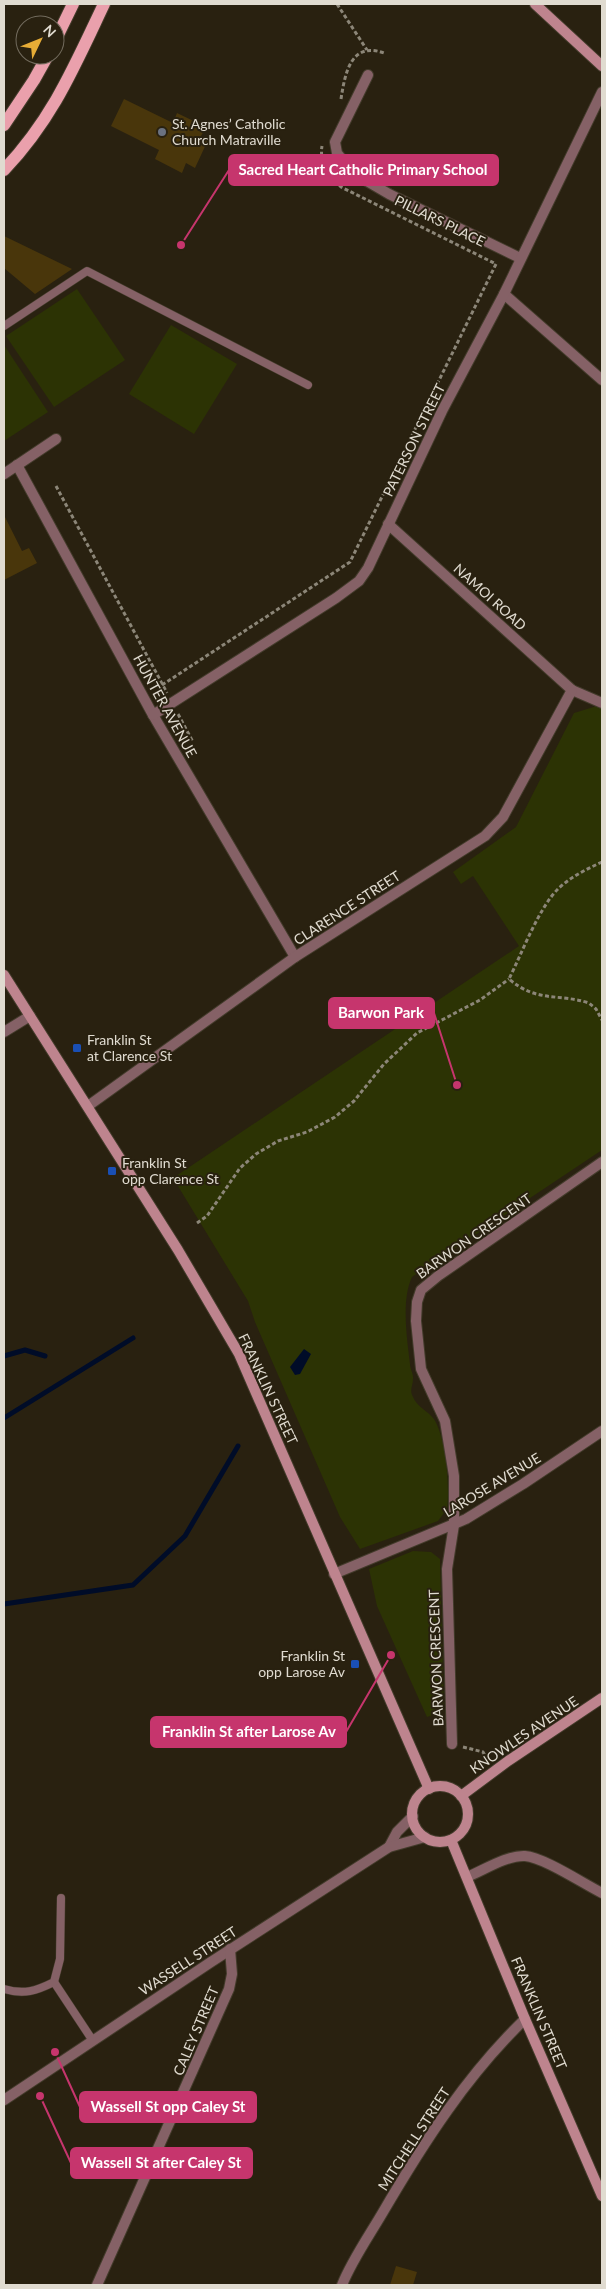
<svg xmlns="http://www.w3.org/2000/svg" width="606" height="2289" font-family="Lato,sans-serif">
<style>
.green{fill:#2c3304}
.water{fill:#000c28}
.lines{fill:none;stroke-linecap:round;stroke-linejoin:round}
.stream{stroke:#000c28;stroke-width:5}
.building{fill:#49360b}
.lane-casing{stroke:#433b2b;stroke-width:9}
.street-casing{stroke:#433b2b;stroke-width:12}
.secondary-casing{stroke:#433b2b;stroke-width:12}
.primary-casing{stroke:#433b2b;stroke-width:14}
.path{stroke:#8c8678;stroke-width:3;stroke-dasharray:4 2.5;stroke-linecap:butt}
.lane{stroke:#856166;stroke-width:8}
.street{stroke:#856166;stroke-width:10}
.secondary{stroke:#be848e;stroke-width:10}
.primary{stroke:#eaa0ac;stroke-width:12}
.worship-dot{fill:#6b7280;stroke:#292110;stroke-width:2}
.transit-dot{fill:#1a4fb4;stroke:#292110;stroke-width:2}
.labels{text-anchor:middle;stroke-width:4;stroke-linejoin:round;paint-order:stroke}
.poi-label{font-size:14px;fill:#e0dbd0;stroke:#292110;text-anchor:start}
.street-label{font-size:14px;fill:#e0dbd0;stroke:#292110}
.leader{fill:none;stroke:#c6356d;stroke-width:2}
.callout-dot{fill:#c6356d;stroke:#292110;stroke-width:2}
.callout{fill:#c6356d;stroke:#c6356d;stroke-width:2}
.callout-label{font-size:15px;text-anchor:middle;font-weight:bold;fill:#fff}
</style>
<rect width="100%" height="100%" fill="#292110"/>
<!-- green -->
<g class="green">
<path d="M77 289 125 360 54 407 6 336Z"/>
<path d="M171 325 237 364 194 434 129 394Z"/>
<path d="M4 345 48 412 4 441Z"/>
<path d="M597 706 602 709V1150L412 1277C401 1300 407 1339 410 1364 410 1369 414 1375 413 1379 413 1386 409 1390 413 1397 417 1407 428 1411 434 1419 446 1438 450 1487 447 1509L438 1521 360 1549 340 1517 255 1322 248 1301 173 1178 519 946 473 876 461 884 453 872 516 827 574 713Z"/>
<path d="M413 1551 431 1552 440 1559 444 1711 427 1717 377 1606 369 1569Z"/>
</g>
<!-- water -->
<path class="water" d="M304 1349 311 1354 300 1374 295 1375 290 1367Z"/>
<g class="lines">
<!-- stream -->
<g class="stream">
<path d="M4 1356 25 1350 45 1356"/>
<path d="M4 1418 133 1338"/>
<path d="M4 1604 133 1585 185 1536 238 1446"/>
</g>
</g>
<!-- building -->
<g class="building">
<path d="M124 99 173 123 177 113 206 127 201 136 208 140 195 168 186 163 182 173 155 159 159 150 111 126Z"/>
<path d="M4 236 72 269 35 294 4 268Z"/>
<path d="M4 515 22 551 29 548 37 563 4 580Z"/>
<path d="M396 2266 417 2272 413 2285H390Z"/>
</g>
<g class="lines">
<!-- lane casing -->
<g class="lane-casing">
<g id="lane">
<path d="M4 326 87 271 308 385"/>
<path d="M54 1982 93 2041"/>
<path d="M4 1989C24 1995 36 1991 54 1982L60 1959 61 1898"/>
</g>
</g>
<!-- street casing -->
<g class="street-casing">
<g id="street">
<path d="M368 75 335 142 337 153 353 173 389 194 520 258"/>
<path d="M504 294 602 380"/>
<path d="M17 465 153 715 295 957"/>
<path d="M4 474 56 439"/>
<path d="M388 524 572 690 602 703"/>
<path d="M153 715 336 598 359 581 368 568 442 411 504 294 602 92"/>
<path d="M4 1032 30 1016"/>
<path d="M88 1106 295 957 485 836 503 817 572 690"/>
<path d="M334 1574 466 1519 523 1484 602 1431"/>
<path d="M452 1744 447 1569 454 1525V1476L445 1421 421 1369 416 1321 417 1302 421 1290 438 1276 602 1162"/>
<path d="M389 1847 397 1832 413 1816"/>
<path d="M467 1877C484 1870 507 1855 525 1856 543 1857 584 1884 602 1893"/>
<path d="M4 2100 211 1962 389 1847 425 1837"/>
<path d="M97 2285 229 1989 232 1974 230 1949"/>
<path d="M342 2285C352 2260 369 2236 383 2212 424 2142 467 2075 525 2019"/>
</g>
</g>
<!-- secondary casing -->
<g class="secondary-casing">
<g id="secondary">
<path d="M535 4 602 66"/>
<path d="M4 975 178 1250 239 1354 429 1789"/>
<circle cx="440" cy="1814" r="28"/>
<path d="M461 1796 508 1761 602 1698"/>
<path d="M451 1840 525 2019 602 2196"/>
</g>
</g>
<!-- primary casing -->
<g class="primary-casing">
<g id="primary">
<path d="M55 41 73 4"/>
<path d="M4 125 34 80 48 55"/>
<path d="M4 170C53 118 74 67 104 4"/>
</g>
</g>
<!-- path -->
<g class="path">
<path d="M337 4 367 50"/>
<path d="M341 99C345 73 351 41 384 53"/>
<path d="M56 486 167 693"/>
<path d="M162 685 350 562 496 264 341 187C330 176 319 163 322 146"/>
<path d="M178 714 193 742"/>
<path d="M602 862C587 869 572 876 559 888 539 907 522 953 509 979 537 1003 558 993 589 1003L596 1009 602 1020"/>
<path d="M197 1223 207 1216 240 1168 256 1154 278 1141 307 1132 335 1117 354 1101 384 1064 417 1033 480 1000 509 979"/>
<path d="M463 1747 483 1752 488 1761"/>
</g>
<!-- lane -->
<use href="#lane" class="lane"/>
<!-- street -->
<use href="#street" class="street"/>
<!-- secondary -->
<use href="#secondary" class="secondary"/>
<!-- primary -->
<use href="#primary" class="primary"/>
</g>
<!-- markers -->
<circle class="worship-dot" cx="162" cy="132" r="5"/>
<g class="transit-dot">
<rect x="72" y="1043" width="10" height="10" rx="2.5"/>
<rect x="107" y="1166" width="10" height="10" rx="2.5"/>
<rect x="350" y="1659" width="10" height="10" rx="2.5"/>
</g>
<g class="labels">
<!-- poi labels -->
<g class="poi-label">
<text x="172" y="129">St. Agnes’ Catholic<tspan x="172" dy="16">Church Matraville</tspan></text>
<text x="87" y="1045">Franklin St<tspan x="87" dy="16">at Clarence St</tspan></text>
<text x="122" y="1168">Franklin St<tspan x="122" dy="16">opp Clarence St</tspan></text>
<text x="345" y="1661" text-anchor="end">Franklin St<tspan x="345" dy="16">opp Larose Av</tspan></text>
</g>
<!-- street labels -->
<g class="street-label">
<text transform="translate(440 221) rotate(26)" y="5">PILLARS PLACE</text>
<text transform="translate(414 440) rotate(-64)" y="5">PATERSON STREET</text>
<text transform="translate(490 597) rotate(42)" y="5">NAMOI ROAD</text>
<text transform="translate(165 706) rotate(61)" y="5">HUNTER AVENUE</text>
<text transform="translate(347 908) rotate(-33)" y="5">CLARENCE STREET</text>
<text transform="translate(474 1236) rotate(-35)" y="5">BARWON CRESCENT</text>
<text transform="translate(268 1389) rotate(65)" y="5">FRANKLIN STREET</text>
<text transform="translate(492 1485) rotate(-31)" y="5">LAROSE AVENUE</text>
<text transform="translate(436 1658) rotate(-92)" y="5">BARWON CRESCENT</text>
<text transform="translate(524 1735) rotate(-34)" y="5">KNOWLES AVENUE</text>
<text transform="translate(188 1961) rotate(-33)" y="5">WASSELL STREET</text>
<text transform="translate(539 2013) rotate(67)" y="5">FRANKLIN STREET</text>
<text transform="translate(196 2031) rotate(-67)" y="5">CALEY STREET</text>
<text transform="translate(414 2139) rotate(-57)" y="5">MITCHELL STREET</text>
</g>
</g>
<!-- callouts -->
<path class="leader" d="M181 245L229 170M457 1085L434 1013M391 1655L346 1732M55 2052L80 2107M40 2096L71 2163"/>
<g class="callout-dot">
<circle cx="181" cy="245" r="5"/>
<circle cx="457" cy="1085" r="5"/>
<circle cx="391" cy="1655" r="5"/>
<circle cx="55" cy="2052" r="5"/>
<circle cx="40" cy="2096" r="5"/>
</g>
<g class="callout">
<rect x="229" y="155" width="269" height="30" rx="5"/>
<rect x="329" y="998" width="105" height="30" rx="5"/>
<rect x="151" y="1717" width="195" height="30" rx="5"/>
<rect x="80" y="2092" width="176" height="30" rx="5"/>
<rect x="71" y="2148" width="181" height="30" rx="5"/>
</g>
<g class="callout-label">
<text x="363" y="175">Sacred Heart Catholic Primary School</text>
<text x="381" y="1018">Barwon Park</text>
<text x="249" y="1737">Franklin St after Larose Av</text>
<text x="168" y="2112">Wassell St opp Caley St</text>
<text x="161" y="2168">Wassell St after Caley St</text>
</g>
<!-- border -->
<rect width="606" height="2289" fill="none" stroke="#e0dbd0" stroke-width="10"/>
<!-- north arrow -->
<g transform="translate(40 40) rotate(47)"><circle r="24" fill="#292110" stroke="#726b5d"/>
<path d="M0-4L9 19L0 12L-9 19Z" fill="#e6ac36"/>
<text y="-8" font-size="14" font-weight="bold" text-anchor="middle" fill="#e0dbd0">N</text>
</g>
</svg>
